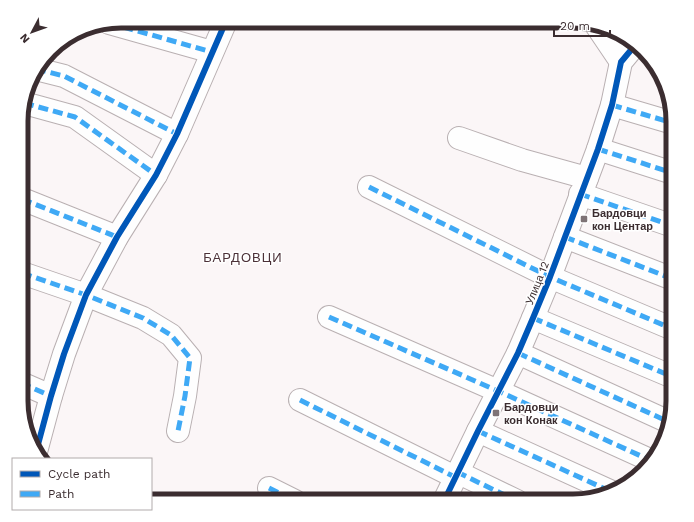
<svg xmlns="http://www.w3.org/2000/svg" width="694" height="522" font-family="'Work Sans',sans-serif">
<style>
.lines{fill:none;stroke-linecap:round;stroke-linejoin:round}
.street-casing{stroke:#b9b0b2;stroke-width:24}
.street{stroke:#fefefe;stroke-width:22}
.quiet{stroke:#3fa9f5;stroke-width:5;stroke-dasharray:10 5;stroke-linecap:butt}
.cycleway-casing{stroke:#fff;stroke-width:8}
.cycleway{stroke:#0057b8;stroke-width:6}
.poi-dot{fill:#7e7376;stroke:#fff;stroke-width:1.5}
.labels{text-anchor:middle;stroke-width:3;stroke-linejoin:round;paint-order:stroke}
.poi-label{font-size:11px;font-weight:bold;fill:#3b2d30;stroke:#fff;text-anchor:start}
.street-label{font-size:11px;fill:#3b2d30;stroke:#fff}
.quarter-label{font-size:13px;letter-spacing:1px;fill:#4c3138;stroke:#fff}
.rim{fill:none;stroke:#3b2d30;stroke-width:5}
</style>
<rect width="100%" height="100%" fill="#fbf6f7"/>
<g class="lines">
<!-- street casing -->
<g class="street-casing">
<g id="street">
<path d="M109 23 212 52"/>
<path d="M596 25 621 62"/>
<path d="M36 69 64 76 177 134"/>
<path d="M24 103 75 117 156 175"/>
<path d="M612 105 673 123"/>
<path d="M459 138 522 160 587 178"/>
<path d="M598 149 673 173"/>
<path d="M369 187 550 277 673 329"/>
<path d="M580 194 673 226"/>
<path d="M22 199 117 237"/>
<path d="M565 237 673 279"/>
<path d="M22 273 86 295 143 318 171 335 190 358 185 396 178 431"/>
<path d="M329 317 498 391 652 461"/>
<path d="M533 318 673 377"/>
<path d="M518 353 669 422"/>
<path d="M21 383 51 396"/>
<path d="M300 400 455 477"/>
<path d="M478 431 612 492"/>
<path d="M36 452 51 396 64 354 86 295 117 237 156 175 177 134 226 21"/>
<path d="M457 472 517 501"/>
<path d="M269 488 295 501"/>
<path d="M444 501 478 431 518 353 533 318 550 277 598 149 612 105 621 62 636 44"/>
</g>
</g>
<!-- street -->
<use href="#street" class="street"/>
<!-- quiet -->
<g class="quiet">
<path d="M109 23 212 52"/>
<path d="M36 69 64 76 177 134"/>
<path d="M24 103 75 117 156 175"/>
<path d="M612 105 673 123"/>
<path d="M598 149 673 173"/>
<path d="M369 187 550 277 673 329"/>
<path d="M580 194 673 226"/>
<path d="M22 199 117 237"/>
<path d="M565 237 673 279"/>
<path d="M22 273 86 295 143 318 171 335 190 358 185 396 178 431"/>
<path d="M329 317 498 391 652 461"/>
<path d="M533 318 673 377"/>
<path d="M518 353 669 422"/>
<path d="M21 383 51 396"/>
<path d="M300 400 455 477"/>
<path d="M478 431 612 492"/>
<path d="M457 472 517 501"/>
<path d="M269 488 295 501"/>
</g>
<!-- cycleway casing -->
<g class="cycleway-casing">
<g id="cycleway">
<path d="M36 452 51 396 64 354 86 295 117 237 156 175 177 134 226 21"/>
<path d="M444 501 478 431 518 353 533 318 550 277 598 149 612 105 621 62 636 44"/>
</g>
</g>
<!-- cycleway -->
<use href="#cycleway" class="cycleway"/>
</g>
<!-- markers -->
<g class="poi-dot">
<rect x="580" y="215" width="8" height="8" rx="2"/>
<rect x="492" y="409" width="8" height="8" rx="2"/>
</g>
<g class="labels">
<!-- poi labels -->
<g class="poi-label">
<text x="592" y="217">Бардовци<tspan x="592" dy="13">кон Центар</tspan></text>
<text x="504" y="411">Бардовци<tspan x="504" dy="13">кон Конак</tspan></text>
</g>
<!-- street labels -->
<g class="street-label">
<text transform="translate(537 283) rotate(-68)" y="4">Улица 12</text>
</g>
<!-- quarter labels -->
<g class="quarter-label">
<text x="243" y="262">БАРДОВЦИ</text>
</g>
</g>
<!-- crop -->
<path d="M0 0H694V522H0ZM121 28H573A93 93 0 0 1 666 121V401A93 93 0 0 1 573 494H121A93 93 0 0 1 28 401V121A93 93 0 0 1 121 28Z" fill="#fff" fill-rule="evenodd"/>
<path class="rim" d="M121 28H573A93 93 0 0 1 666 121V401A93 93 0 0 1 573 494H121A93 93 0 0 1 28 401V121A93 93 0 0 1 121 28Z"/>
<!-- legend -->
<rect x="12" y="458" width="140" height="52" fill="#ffffff" stroke="#b1abac"/>
<rect x="20" y="471" width="20" height="6" fill="#0057b8" stroke="#b1abac"/>
<text x="48" y="478" font-size="12" fill="#3b2d30">Cycle path</text>
<rect x="20" y="491" width="20" height="6" fill="#3fa9f5" stroke="#b1abac"/>
<text x="48" y="498" font-size="12" fill="#3b2d30">Path</text>
<!-- north arrow -->
<g transform="translate(32 32) rotate(229)" stroke="#ffffff" stroke-width="3" paint-order="stroke">
<path d="M0-3L7 15L0 10L-7 15Z" fill="#3b2d30"/>
<text y="-6" font-size="11" font-weight="bold" text-anchor="middle" fill="#3b2d30">N</text>
</g>
<!-- scale -->
<path d="M554 30v6h56v-6" fill="none" stroke="#3b2d30" stroke-width="2"/>
<text x="560" y="30" font-size="12" fill="#3b2d30" stroke="#ffffff" stroke-width="3" paint-order="stroke">20 m</text>
</svg>
